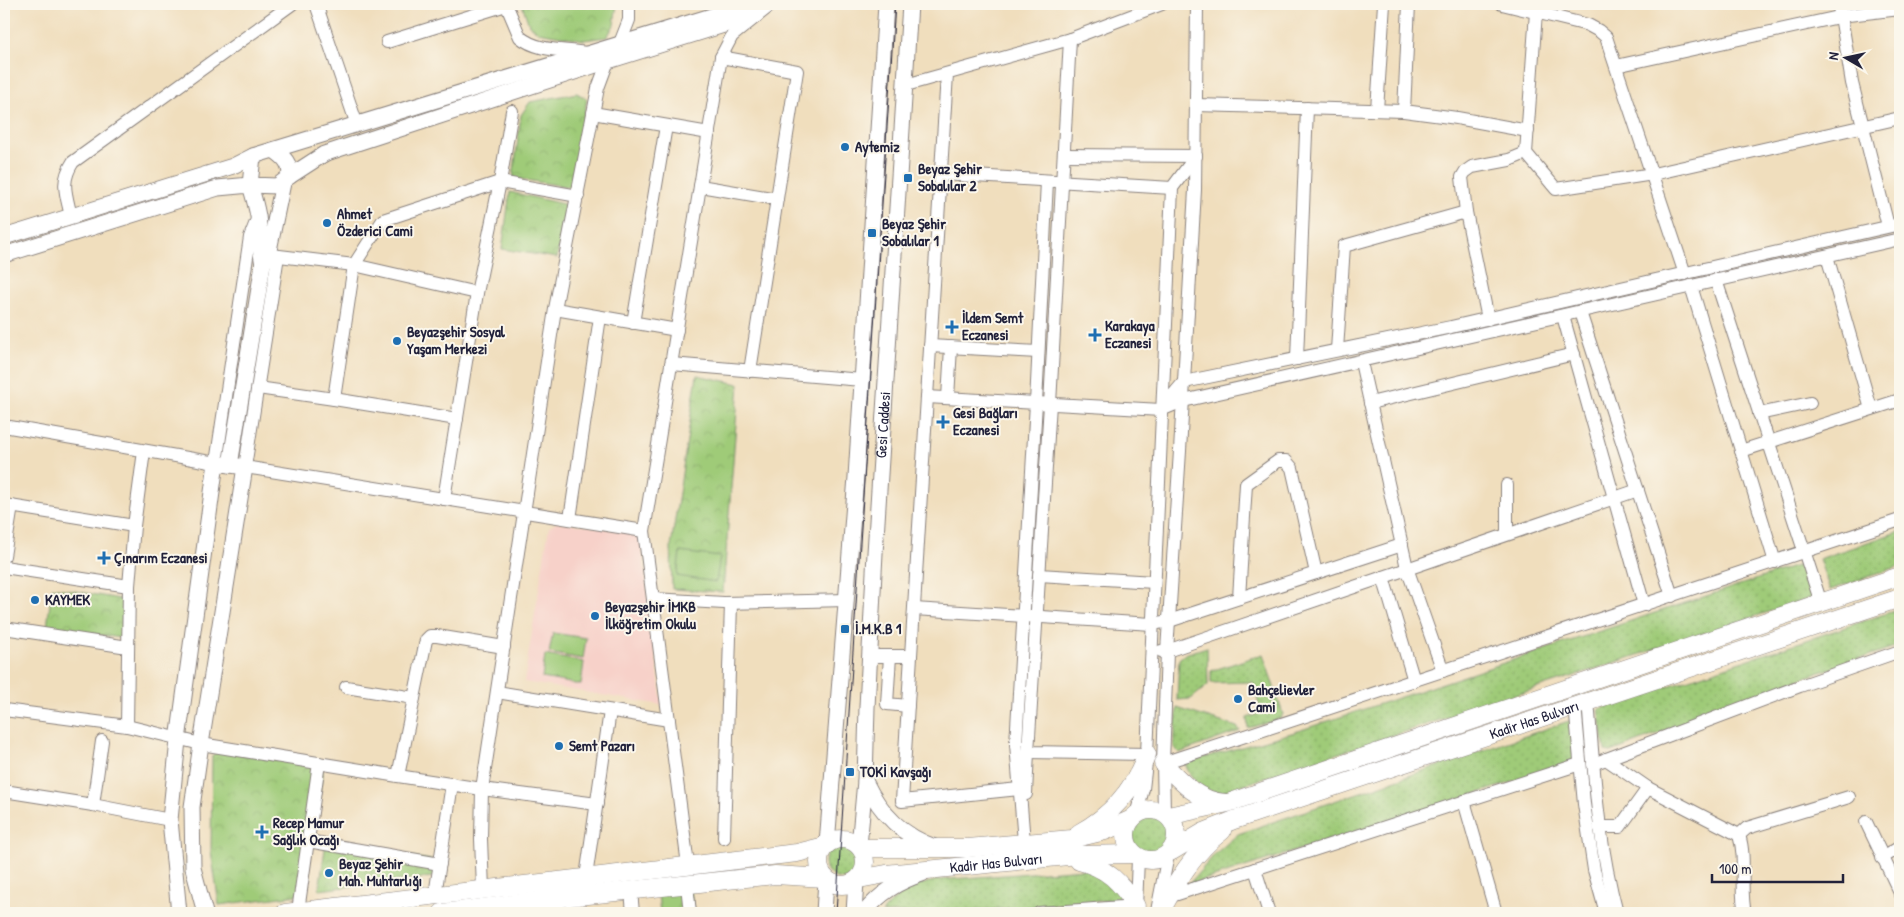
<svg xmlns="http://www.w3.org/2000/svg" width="1904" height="917" font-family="'Patrick Hand',sans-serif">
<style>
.built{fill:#f7d1c9}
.grass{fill:url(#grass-dots);stroke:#60765a}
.park{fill:url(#park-crowns);stroke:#60765a}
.pitch{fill:#9fcb78;stroke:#60765a}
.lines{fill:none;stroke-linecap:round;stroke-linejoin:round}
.minor-casing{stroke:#89807c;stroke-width:14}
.major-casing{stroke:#89807c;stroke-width:17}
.highway-casing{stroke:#89807c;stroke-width:19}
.minor{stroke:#fff;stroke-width:12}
.major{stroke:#fff;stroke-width:15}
.highway{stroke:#fff;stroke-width:18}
.tram{stroke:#22223b;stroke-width:1}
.poi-dot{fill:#1f6fb2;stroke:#fbf7ec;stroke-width:2}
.labels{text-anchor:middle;stroke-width:4;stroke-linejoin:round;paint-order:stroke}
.poi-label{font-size:15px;font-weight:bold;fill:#22223b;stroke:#fbf7ec;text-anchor:start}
.street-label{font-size:15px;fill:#22223b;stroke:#fbf7ec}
</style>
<defs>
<pattern id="grass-dots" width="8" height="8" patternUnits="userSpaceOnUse" patternTransform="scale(1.25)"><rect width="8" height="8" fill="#9fcb78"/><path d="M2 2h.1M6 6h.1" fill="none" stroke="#89ae69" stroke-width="1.8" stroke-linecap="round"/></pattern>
<pattern id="park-crowns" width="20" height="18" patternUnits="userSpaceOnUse" patternTransform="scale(1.25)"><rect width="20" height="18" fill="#9fcb78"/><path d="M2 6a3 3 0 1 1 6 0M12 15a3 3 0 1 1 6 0" fill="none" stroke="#89ae69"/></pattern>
</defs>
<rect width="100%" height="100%" fill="#fbf7ec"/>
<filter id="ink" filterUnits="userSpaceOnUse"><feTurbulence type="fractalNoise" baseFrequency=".02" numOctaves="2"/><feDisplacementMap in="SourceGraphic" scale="10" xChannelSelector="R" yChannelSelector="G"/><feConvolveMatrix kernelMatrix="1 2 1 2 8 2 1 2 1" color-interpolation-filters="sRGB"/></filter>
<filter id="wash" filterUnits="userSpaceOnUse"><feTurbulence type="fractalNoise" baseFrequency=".0096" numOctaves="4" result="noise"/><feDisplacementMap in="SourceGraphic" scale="20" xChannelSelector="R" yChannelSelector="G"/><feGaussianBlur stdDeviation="1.12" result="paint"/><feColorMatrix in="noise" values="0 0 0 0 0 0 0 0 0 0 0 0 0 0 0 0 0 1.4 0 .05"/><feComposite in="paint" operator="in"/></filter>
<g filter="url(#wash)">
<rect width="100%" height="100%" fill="#f0debd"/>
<!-- built -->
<path class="built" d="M558 522 633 532 641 541 662 705 524 682 549 527Z"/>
<!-- grass -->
<g class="grass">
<path d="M1900 531V566L1830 590 1819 559Z"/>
<path d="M1803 564 1814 597 1221 792C1203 792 1191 781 1185 763L1295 732Z"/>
<path d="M1900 609V645L1797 680 1611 752 1605 751 1599 709Z"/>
<path d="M1207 647 1208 685 1191 699 1177 700 1179 659 1185 654Z"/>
<path d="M1263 654 1283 714 1280 719 1248 728 1247 718 1256 715 1260 708 1253 682 1211 683V671Z"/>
<path d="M1177 708 1237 727 1240 731 1179 753 1174 747Z"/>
<path d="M1572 720 1576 762 1188 885 1216 853 1238 834Z"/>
<circle cx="1151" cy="835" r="19"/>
<circle cx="842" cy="862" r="17"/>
<path d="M1084 869 1092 870 1126 899 948 913H882C899 892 913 885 939 880Z"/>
</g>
<!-- park -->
<g class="park">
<path d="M522 4H617L614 25 607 37 584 40 538 32 529 25Z"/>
<path d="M577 93 587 99 570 187 513 178 521 115 530 102Z"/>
<path d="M510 192 563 204 566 209 557 258 502 249Z"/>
<path d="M697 375 739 384 723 592 672 589 671 546Z"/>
<path d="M52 587 125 600 121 638 47 627Z"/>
<path d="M218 750 323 768 305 894 219 905 211 851 212 756Z"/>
<path d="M326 842 443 862 440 876 319 890Z"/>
<path d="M691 890 693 913H660L658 894Z"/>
</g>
<!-- pitch -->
<g class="pitch">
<path d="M680 552 720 557 716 582 677 576Z"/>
<path d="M553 633 586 638 583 659 549 653Z"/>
<path d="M545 655 584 662 581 685 542 678Z"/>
</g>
</g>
<g filter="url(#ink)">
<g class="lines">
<!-- minor casing -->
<g class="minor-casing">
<g id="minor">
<path d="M316 4 357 125"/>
<path d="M506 4 520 37C538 52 564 49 586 53"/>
<path d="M1502 4 1588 25 1599 31 1606 37 1685 274"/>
<path d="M1838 4 1841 16 1852 83 1888 226"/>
<path d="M1536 12 1526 153 1556 189 1653 174 1900 118"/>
<path d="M1070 39 1050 404 1028 752 1147 754"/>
<path d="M387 42 506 5"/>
<path d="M721 57 797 71 750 371"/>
<path d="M1616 66 1848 15 1900 9"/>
<path d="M947 74 902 801 1019 789"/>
<path d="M906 85 1070 39 1162 4"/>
<path d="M1196 105 1404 111 1457 118 1528 131"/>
<path d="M1377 110 1384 4"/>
<path d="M1404 111 1409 4"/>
<path d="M593 113 709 133"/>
<path d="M1064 155 1196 156"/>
<path d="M941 174 1172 188"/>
<path d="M700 186 777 199"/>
<path d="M71 216C66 194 60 182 73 162L292 4"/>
<path d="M271 255 354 265 477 293"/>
<path d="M278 256 245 467 644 531"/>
<path d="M1827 256 1871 409"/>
<path d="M1716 280 1821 603"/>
<path d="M1691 286 1775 562"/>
<path d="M555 309 677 330"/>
<path d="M1580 312 1672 596"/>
<path d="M1563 316 1644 605"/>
<path d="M1488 319 1466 212 1462 177 1465 172 1472 167 1509 160 1526 153"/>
<path d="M633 323 666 126"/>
<path d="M930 346 1038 352"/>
<path d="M1337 350 1344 246 1466 212"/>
<path d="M1297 359 1307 108"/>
<path d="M1361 362 1407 568 1443 671"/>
<path d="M671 364 862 380"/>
<path d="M258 388 334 399 457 419"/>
<path d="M927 397 1161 410 1183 401 1900 239"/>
<path d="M948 398 951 347"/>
<path d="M334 399 354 265 383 220 500 182 578 196"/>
<path d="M1370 403 1574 354"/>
<path d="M1162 408 1184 382 1451 327 1900 224"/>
<path d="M1759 414 1810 403"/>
<path d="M4 426 216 463 250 237 258 217"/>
<path d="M1741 451 1900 400"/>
<path d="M444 499 477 293 500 182 512 111"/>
<path d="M4 505 134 526"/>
<path d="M570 519 600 317"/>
<path d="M1507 534V485"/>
<path d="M4 556 12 506"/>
<path d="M4 567 129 586"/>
<path d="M1039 575 1154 582"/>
<path d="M1383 577 1414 681"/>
<path d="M1239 598 1246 484 1278 461H1286L1292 468 1316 573"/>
<path d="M653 599 724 603 847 600"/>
<path d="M914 609 1152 624 1169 621 1402 545"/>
<path d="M4 628 128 647"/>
<path d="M1161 651H1167L1638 490"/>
<path d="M870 656H911"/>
<path d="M890 656 887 704 908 706"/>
<path d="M346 687 414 698"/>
<path d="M497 692 669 720"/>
<path d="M1588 701C1594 772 1598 844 1617 913"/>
<path d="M1575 705 1584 804 1594 870 1606 913"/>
<path d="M4 710 127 726 201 744 398 776 482 789 597 804"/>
<path d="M127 726 129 586 134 526 144 451"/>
<path d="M1606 759 1648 788 1739 835C1747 860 1739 887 1745 913"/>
<path d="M1163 763 1900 520"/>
<path d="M1593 764 1800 686 1900 651"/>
<path d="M398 776 426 640 430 636H437L504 647"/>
<path d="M4 791 93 805 170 820"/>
<path d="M1026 794 1028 752"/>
<path d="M1464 801 1496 913"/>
<path d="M93 805 102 741"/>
<path d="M1164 813 1163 763 1167 651 1180 451 1195 190 1197 4"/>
<path d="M1136 815 1143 789 1147 754 1172 188 1196 156"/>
<path d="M1866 822 1900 893"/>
<path d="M1599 827H1620L1648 788"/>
<path d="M1739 835 1747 828 1849 797"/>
<path d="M724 838 731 603"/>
<path d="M308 841 440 864"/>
<path d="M1024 842 1016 744 1036 403 1047 181"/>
<path d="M1882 858 1900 847"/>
<path d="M688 865 644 531 721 57 732 36 772 4"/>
<path d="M1255 869 1269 913"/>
<path d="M586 877 610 711"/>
<path d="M687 885 690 913"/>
<path d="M483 889 481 839 482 789 555 309 598 88 608 61 620 43 629 20V4"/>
<path d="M631 890 633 913"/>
<path d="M435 895 452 784"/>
<path d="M1168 897 1580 764"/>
<path d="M1136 908 1138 858"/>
<path d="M298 911 319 763"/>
<path d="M1157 911 1168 855"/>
<path d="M1039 913 1136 906"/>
</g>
</g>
<!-- major casing -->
<g class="major-casing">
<g id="major">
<path d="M253 156 250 185 277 186 290 176C290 163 285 158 275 151"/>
<path d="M290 176 324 154 339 149 608 61 756 15"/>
<path d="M4 237 233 166 253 156 751 4"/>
<path d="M4 255 218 188 250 185C253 195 256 205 258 216 260 232 259 248 263 264"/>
<path d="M230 465 263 264 268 255 283 183"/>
<path d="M865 781C880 813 902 836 935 847"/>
<path d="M827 844 856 477 886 4"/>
<path id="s1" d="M859 846 865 781 867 707 875 553 910 4"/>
<path d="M179 913 170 820 178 740 216 463 245 467 201 744 192 807 193 868 205 913"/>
<path d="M824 913 826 880"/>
<path d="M854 913 856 881"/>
<path d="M864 913C880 893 898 882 922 874"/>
</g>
</g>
<!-- highway casing -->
<g class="highway-casing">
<g id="highway">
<path d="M1163 763C1181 782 1198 801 1225 803"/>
<circle cx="1151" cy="835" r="25"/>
<path d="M1168 816 1228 803 1900 576"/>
<path d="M1079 833C1112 815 1134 790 1147 754"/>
<circle cx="842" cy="862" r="23"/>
<path d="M861 848H968L1072 839 1105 831 1132 819"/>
<path id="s2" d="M1172 851 1204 832 1234 820 1900 598"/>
<path d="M1079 861C1108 868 1120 882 1136 906"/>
<path id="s3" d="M859 879 886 874 1078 855 1134 854"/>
<path d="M285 913 797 853 825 846"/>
<path d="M442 913 569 897 775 875 825 878"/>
<path d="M1160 913C1177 881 1193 853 1222 831"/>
</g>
</g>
<!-- minor -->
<use href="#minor" class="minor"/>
<!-- major -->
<use href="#major" class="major"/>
<!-- highway -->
<use href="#highway" class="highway"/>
<!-- tram -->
<path class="tram" d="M836 913 895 4"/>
</g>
</g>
<!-- markers -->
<g class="poi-dot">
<circle cx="845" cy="147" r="5"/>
<rect x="903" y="173" width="10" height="10" rx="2.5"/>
<circle cx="327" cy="223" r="5"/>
<rect x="867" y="228" width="10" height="10" rx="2.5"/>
<path d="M949.5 319.5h5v5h5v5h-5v5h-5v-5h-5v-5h5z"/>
<path d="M1092.5 327.5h5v5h5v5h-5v5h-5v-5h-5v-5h5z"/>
<circle cx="397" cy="341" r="5"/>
<path d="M940.5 414.5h5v5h5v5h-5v5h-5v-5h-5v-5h5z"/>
<path d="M101.5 550.5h5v5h5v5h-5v5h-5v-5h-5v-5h5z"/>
<circle cx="35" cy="600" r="5"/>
<circle cx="595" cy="616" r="5"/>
<rect x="840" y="624" width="10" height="10" rx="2.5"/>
<circle cx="1238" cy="699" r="5"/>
<circle cx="559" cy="746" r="5"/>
<rect x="845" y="767" width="10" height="10" rx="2.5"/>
<path d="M259.5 824.5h5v5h5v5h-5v5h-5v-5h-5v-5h5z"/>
<circle cx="329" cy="873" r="5"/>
</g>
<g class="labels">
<!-- poi labels -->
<g class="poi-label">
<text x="855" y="152">Aytemiz</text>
<text x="918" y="174">Beyaz Şehir<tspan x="918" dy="17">Sobalılar 2</tspan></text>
<text x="337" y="219">Ahmet<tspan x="337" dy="17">Özderici Cami</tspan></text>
<text x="882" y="229">Beyaz Şehir<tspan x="882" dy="17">Sobalılar 1</tspan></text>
<text x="962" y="323">İldem Semt<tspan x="962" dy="17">Eczanesi</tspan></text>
<text x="1105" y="331">Karakaya<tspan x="1105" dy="17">Eczanesi</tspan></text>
<text x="407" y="337">Beyazşehir Sosyal<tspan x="407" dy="17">Yaşam Merkezi</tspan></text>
<text x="953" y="418">Gesi Bağları<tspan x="953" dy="17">Eczanesi</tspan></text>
<text x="114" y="563">Çınarım Eczanesi</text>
<text x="45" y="605">KAYMEK</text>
<text x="605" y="612">Beyazşehir İMKB<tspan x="605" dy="17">İlköğretim Okulu</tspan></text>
<text x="855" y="634">İ.M.K.B 1</text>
<text x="1248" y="695">Bahçelievler<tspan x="1248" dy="17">Cami</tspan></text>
<text x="569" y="751">Semt Pazarı</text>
<text x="860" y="777">TOKİ Kavşağı</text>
<text x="273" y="828">Recep Mamur<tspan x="273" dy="17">Sağlık Ocağı</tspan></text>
<text x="339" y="869">Beyaz Şehir<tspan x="339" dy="17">Mah. Muhtarlığı</tspan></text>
</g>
<!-- street labels -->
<g class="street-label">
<text dy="5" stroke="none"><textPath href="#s1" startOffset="422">Gesi Caddesi</textPath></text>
<text dy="5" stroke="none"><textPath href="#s2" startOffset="386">Kadir Has Bulvarı</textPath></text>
<text dy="5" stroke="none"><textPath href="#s3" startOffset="138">Kadir Has Bulvarı</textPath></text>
</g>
</g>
<!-- margin -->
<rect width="1904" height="917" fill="none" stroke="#fbf7ec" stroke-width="20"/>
<!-- north arrow -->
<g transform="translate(1846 58) rotate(279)" stroke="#fbf7ec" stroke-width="4" paint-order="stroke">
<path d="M0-4L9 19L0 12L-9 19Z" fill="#22223b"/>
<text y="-8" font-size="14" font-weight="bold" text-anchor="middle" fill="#22223b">N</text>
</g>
<!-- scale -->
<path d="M1712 874v8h131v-8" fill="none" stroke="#22223b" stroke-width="2.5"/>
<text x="1719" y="874" font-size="15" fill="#22223b" stroke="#fbf7ec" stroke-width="4" paint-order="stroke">100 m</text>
</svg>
